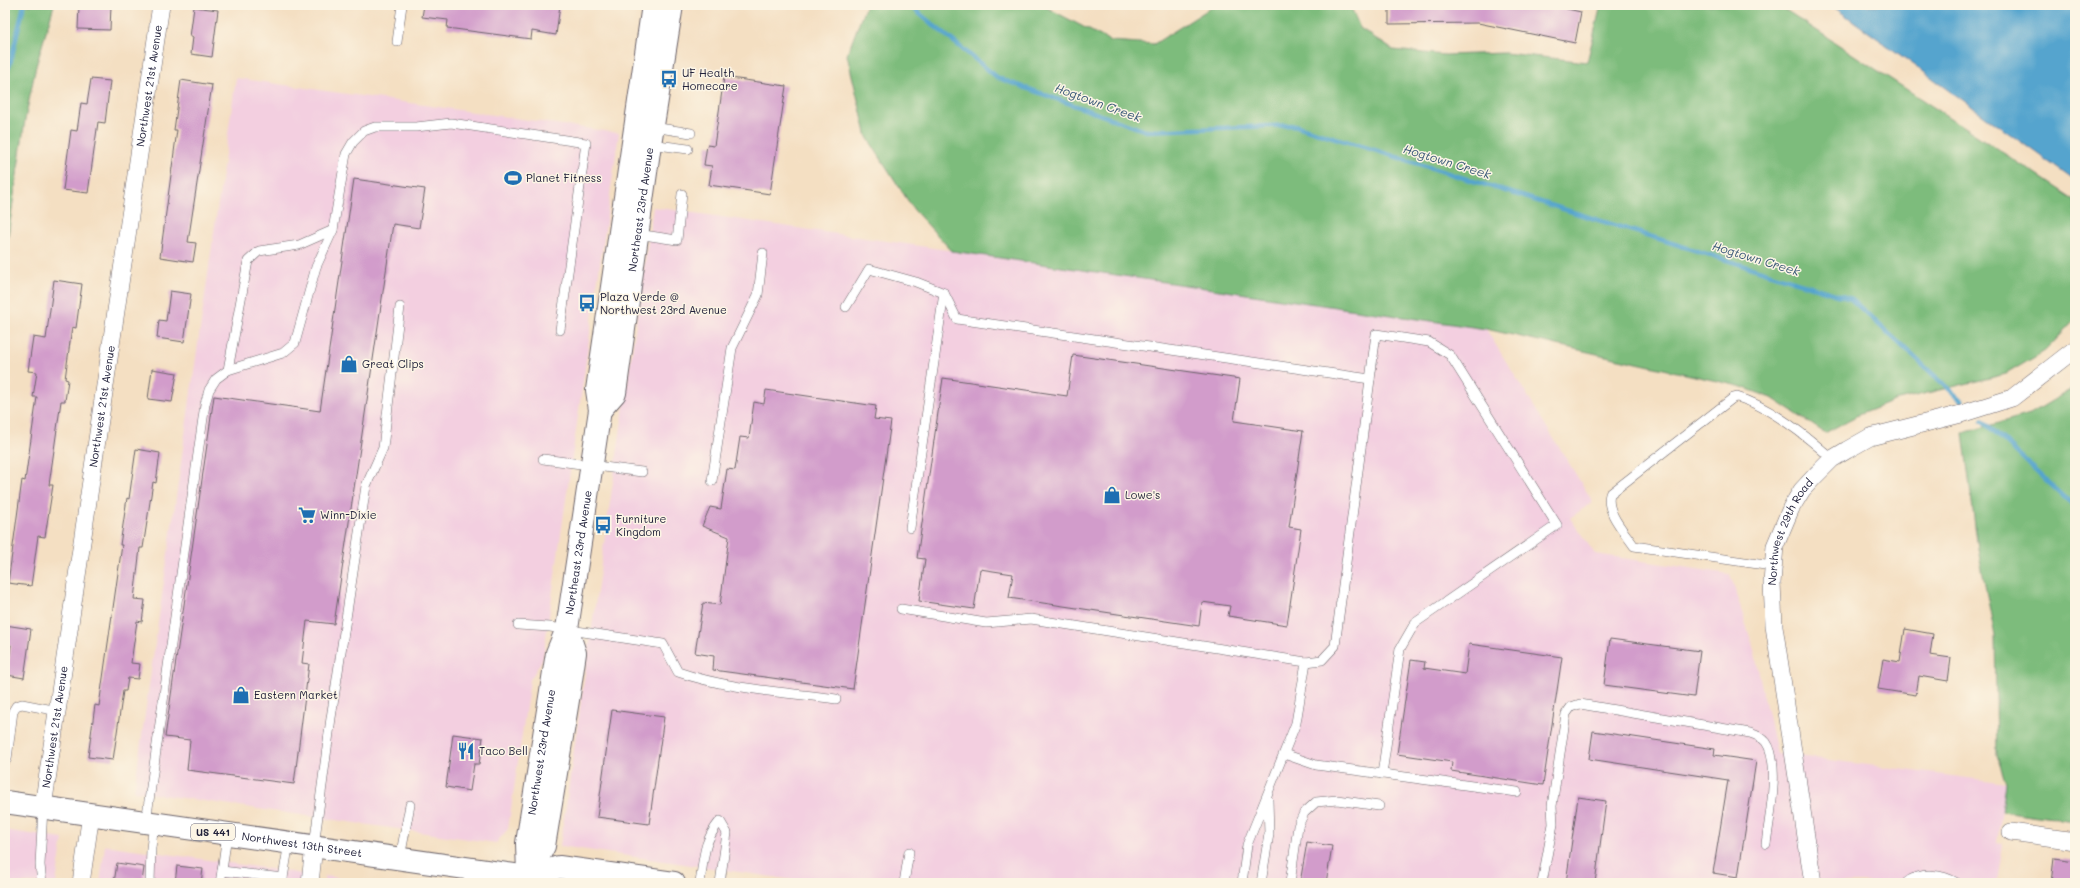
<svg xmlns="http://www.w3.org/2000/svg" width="2080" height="888" font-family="Mali,sans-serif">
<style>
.built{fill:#f3cfe0}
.forest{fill:#7dbc7c;stroke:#506f5c}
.water{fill:#54a4ce;stroke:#3b6384}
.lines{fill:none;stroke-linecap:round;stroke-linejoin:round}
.stream{stroke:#54a4ce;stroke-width:4.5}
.building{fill:#d29ccb}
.lane-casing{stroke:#6c646a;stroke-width:10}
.street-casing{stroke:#6c646a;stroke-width:18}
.secondary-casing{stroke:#6c646a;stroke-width:24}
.primary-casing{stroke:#6c646a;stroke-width:24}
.lane{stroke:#fff;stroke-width:9}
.street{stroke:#fff;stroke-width:17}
.secondary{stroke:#fff;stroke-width:22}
.primary{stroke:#fff;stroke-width:22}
.labels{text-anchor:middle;stroke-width:3;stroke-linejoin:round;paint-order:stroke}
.shield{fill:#fcf5e5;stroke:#63616e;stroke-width:1}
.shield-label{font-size:10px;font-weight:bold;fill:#22223b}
.poi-label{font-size:11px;fill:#22223b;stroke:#fcf5e5;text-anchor:start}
.street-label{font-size:11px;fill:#22223b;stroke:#fcf5e5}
.water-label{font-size:12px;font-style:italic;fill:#365676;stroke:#fcf5e5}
</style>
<rect width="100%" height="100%" fill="#fcf5e5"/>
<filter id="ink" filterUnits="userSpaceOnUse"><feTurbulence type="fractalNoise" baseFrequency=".025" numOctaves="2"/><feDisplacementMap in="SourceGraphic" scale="8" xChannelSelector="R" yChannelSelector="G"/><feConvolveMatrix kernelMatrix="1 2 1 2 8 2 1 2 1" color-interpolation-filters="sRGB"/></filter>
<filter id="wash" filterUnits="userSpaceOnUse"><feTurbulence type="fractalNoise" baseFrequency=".012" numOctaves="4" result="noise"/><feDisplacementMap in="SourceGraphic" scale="16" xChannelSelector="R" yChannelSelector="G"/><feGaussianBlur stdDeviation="0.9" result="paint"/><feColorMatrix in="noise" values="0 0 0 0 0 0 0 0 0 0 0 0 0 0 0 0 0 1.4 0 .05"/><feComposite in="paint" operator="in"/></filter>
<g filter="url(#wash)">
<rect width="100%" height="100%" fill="#f4dfc2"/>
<!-- built -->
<g class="built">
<path d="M236 78 619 133 543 658 530 680 508 829 496 843 134 791Z"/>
<path d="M653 207 1486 329 1593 502 1570 518 1595 554 1730 574 1754 650 1776 753 2006 783 1997 843 2003 844 1997 883H814L560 846Z"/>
<path d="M5 830 63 839 56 883H5Z"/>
<path d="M105 845 304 874 303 883H100Z"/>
<path d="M325 876 371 883H324Z"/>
</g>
<!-- forest -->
<g class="forest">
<path d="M5 5H54L36 66 25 120 5 257Z"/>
<path d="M866 5H1042L1110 41 1154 44 1215 5H1350L1360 28 1393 50 1445 55 1505 53 1587 62 1601 5H1778L2075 200V320L2045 351 2006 374 1894 401 1858 415 1825 433 1772 398 1739 386 1486 329 952 251 914 210 867 137 847 55Z"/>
<path d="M2075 387V821L2002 811 2006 783 1997 756 1995 636 1978 549 1963 433 2030 414Z"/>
</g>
<!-- water -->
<path class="water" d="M1831 5H2075V181Z"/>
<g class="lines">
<!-- stream -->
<g class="stream">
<path d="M909 5 998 78 1146 131 1294 125 1851 299 1962 401"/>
<path d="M5 74 10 64 24 5"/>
<path d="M1982 420 2075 507"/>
</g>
</g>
<g id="blocks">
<!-- building -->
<g class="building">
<path d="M79 5H111L110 30 78 29Z"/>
<path d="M424 5H560L556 35 532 31 531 39 447 28 448 20 422 17Z"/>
<path d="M1389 5H1549L1581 12 1575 43 1478 23 1389 24Z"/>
<path d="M194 7 218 10 212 57 191 54 193 37H190Z"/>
<path d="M724 77 786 86 770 194 709 185 712 166 704 165 707 145 714 146Z"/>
<path d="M91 79 110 81 105 123 98 122 88 193 63 190 71 130 77 131 81 103 87 104Z"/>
<path d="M181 80 212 85 188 242 196 243 193 262 160 257 177 130H174Z"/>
<path d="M354 179 425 189 419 228 393 224 334 624 307 621 302 663 309 664 294 784 187 770 190 740 165 737 214 396 320 411Z"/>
<path d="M54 280 82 284 76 328 72 327 65 379 68 380 65 401H61L49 485H53L45 537 38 536 31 586 8 583 22 480 25 481 37 397H33L37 372 28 371 33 337 46 339Z"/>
<path d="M170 291 191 294 184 342 157 338 159 320 166 321Z"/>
<path d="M1073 355 1240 379 1234 421 1303 431 1289 527 1301 529 1287 625 1228 616 1230 606 1202 602 1199 626 1009 598 1013 574 980 569 974 609 919 601 925 559 917 558 943 378 1067 396Z"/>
<path d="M152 369 177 373 172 402 148 399Z"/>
<path d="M766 390 876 406 874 419 891 421 853 689 713 670 714 656 695 653 703 603 720 605 729 537 702 526 710 507 721 509 727 469 735 470 740 437 749 438 754 402 764 404Z"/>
<path d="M136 449 160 453 156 483 153 482 143 548H140L134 599 145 600 142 622 137 621 131 663 140 664 138 679 128 678 126 691H123L113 760 88 757 95 705 99 706 122 545H120L127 498 129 499Z"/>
<path d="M5 625 31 629 24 678 7 675 11 645 5 644Z"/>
<path d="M1905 629 1933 634 1930 655 1951 658 1948 681 1919 676 1916 695 1878 689 1883 659 1900 662Z"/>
<path d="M1610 639 1700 651 1694 697 1604 685Z"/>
<path d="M1469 644 1562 657 1543 785 1451 771 1452 762 1397 754 1411 660 1425 662 1424 668 1465 674Z"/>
<path d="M612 710 664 717 649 824 597 817Z"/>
<path d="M1593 731 1715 749 1714 755 1756 761 1738 877 1713 873 1728 780 1589 759Z"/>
<path d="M453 734 483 738 479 764H474L470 791 446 787Z"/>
<path d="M1578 797 1606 801 1595 883H1566Z"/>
<path d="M1307 842 1332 846 1326 883H1300Z"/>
<path d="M2054 858 2075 861V883H2051Z"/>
<path d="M117 863 144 867 142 883H114Z"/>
<path d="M177 866 203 869 201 883H175Z"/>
</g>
</g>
</g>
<g filter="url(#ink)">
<use href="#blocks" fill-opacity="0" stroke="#6c646a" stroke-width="1"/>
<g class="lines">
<!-- lane casing -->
<g class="lane-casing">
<g id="lane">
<path d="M397 42 402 5"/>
<path d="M653 127 691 133"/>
<path d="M650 144 688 149"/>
<path d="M637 234 677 240 682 194"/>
<path d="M846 307 869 269 916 282 944 293 957 319 1370 379"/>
<path d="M228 370 248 261 259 251 299 245 333 230"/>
<path d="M543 459 642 472"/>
<path d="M712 481 732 348 758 295 763 253"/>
<path d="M910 528 944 293"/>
<path d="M1772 566 1634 546C1624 531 1605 512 1610 494L1733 398 1737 397C1769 406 1808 437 1832 459"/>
<path d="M901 609 986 623 1031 619 1306 662 1296 723 1247 845 1242 883"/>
<path d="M518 625 550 627 663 644 678 672C727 689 784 692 836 699"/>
<path d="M1306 662 1322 660 1335 646 1376 334 1429 342 1450 355 1557 525 1415 623 1400 649 1382 774"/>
<path d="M1284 754 1316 765 1517 792"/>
<path d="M7 759 13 711 16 706 22 704 58 711"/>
<path d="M146 822 205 404 209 390 216 379 228 370 283 353 295 343 316 267 333 230 346 154 353 142 364 131 375 127H416L451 123 586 143 560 330"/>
<path d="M314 846 331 718 366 486 383 448 400 307"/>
<path d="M400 858 410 805"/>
<path d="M222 871 227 834"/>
<path d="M283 878 289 842"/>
<path d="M42 883 40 865 43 807"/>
<path d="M150 883 151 848 154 823"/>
<path d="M220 883 222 871 283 878V883"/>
<path d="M700 883C704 857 703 842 720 821L727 833 720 883"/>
<path d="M904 883 909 852"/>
<path d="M1261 883 1269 834 1268 800"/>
<path d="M1290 883 1298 826 1304 813 1316 802 1337 800 1379 806"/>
<path d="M1542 883 1553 824 1552 806 1566 714 1571 707 1580 704 1750 733C1756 735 1762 737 1766 742 1781 762 1769 820 1766 844"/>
<path d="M1906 883C1920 871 1943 874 1957 883"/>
</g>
</g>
<!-- street casing -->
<g class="street-casing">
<g id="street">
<path id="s1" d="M43 807 161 5"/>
<path d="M2011 832 2075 841"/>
<path d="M81 883 91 814"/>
<path d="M310 883 314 846"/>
<path id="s2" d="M1813 883 1774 626 1772 583 1775 546 1791 508 1802 490 1815 476 1832 459 1847 450 1870 437 1961 414 2012 398 2075 349"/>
</g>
</g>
<!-- secondary casing -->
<g class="secondary-casing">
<g id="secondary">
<path id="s3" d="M600 410 615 393 650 144 672 5"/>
<path id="s4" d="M528 875 527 843 557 653 567 629"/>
<path id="s5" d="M528 877 544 846 569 694 575 653 567 629 600 410 597 390 653 5"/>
</g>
</g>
<!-- primary casing -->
<g class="primary-casing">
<g id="primary">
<path id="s6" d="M5 802 528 877 538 883"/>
<path d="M528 877 559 867 674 883"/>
</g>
</g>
<!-- lane -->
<use href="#lane" class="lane"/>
<!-- street -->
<use href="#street" class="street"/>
<!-- secondary -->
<use href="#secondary" class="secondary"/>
<!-- primary -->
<use href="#primary" class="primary"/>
</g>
</g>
<!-- icons -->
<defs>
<g id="bus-bare" transform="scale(1.38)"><path d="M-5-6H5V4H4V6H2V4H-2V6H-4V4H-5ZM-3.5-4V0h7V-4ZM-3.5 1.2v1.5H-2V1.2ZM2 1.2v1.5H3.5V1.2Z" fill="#1f6fb2" stroke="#fcf5e5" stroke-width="2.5" paint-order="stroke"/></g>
<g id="stadium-bare" transform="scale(1.38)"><path d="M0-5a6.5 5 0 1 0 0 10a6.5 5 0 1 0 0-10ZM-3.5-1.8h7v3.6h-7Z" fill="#1f6fb2" stroke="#fcf5e5" stroke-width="2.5" paint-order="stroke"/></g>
<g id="shop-bare" transform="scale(1.38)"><path d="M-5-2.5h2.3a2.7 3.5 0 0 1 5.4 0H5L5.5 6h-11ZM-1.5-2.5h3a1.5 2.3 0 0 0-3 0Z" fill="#1f6fb2" stroke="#fcf5e5" stroke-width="2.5" paint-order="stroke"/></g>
<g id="supermarket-bare" transform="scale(1.38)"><path d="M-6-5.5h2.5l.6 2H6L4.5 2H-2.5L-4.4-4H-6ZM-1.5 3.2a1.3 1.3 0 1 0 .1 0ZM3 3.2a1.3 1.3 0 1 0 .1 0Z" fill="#1f6fb2" stroke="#fcf5e5" stroke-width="2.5" paint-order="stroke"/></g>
<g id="restaurant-bare" transform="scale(1.38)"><path d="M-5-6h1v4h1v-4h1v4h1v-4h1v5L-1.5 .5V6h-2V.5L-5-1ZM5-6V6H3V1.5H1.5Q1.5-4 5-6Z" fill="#1f6fb2" stroke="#fcf5e5" stroke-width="2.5" paint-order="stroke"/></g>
</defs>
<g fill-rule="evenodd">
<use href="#bus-bare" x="669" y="79"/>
<use href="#stadium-bare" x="513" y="178"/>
<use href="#bus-bare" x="587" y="303"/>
<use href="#shop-bare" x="349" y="364"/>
<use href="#shop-bare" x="1112" y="495"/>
<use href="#supermarket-bare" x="307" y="515"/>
<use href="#bus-bare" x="603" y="525"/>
<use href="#shop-bare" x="241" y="695"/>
<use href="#restaurant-bare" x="466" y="751"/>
</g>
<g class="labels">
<!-- shield labels -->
<rect class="shield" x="191" y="824" width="44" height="16" rx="3"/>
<g class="shield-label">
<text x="213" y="836">US 441</text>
</g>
<!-- poi labels -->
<g class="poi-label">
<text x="682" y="77">UF Health<tspan x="682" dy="13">Homecare</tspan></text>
<text x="526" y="182">Planet Fitness</text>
<text x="600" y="301">Plaza Verde @<tspan x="600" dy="13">Northwest 23rd Avenue</tspan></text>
<text x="362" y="368">Great Clips</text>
<text x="1125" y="499">Lowe's</text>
<text x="320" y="519">Winn-Dixie</text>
<text x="616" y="523">Furniture<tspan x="616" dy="13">Kingdom</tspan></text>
<text x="254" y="699">Eastern Market</text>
<text x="479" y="755">Taco Bell</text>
</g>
<!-- street labels -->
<g class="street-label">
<text dy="4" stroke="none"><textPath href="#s1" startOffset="729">Northwest 21st Avenue</textPath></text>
<text dy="4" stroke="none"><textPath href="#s3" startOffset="208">Northeast 23rd Avenue</textPath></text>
<text dy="4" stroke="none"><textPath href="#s1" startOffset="405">Northwest 21st Avenue</textPath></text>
<text dy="4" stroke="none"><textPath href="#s2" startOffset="358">Northwest 29th Road</textPath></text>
<text dy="4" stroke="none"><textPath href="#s5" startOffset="333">Northeast 23rd Avenue</textPath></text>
<text dy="4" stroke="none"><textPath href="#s1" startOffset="81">Northwest 21st Avenue</textPath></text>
<text dy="4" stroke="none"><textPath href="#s4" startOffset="124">Northwest 23rd Avenue</textPath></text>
<text dy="4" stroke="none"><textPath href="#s6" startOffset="300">Northwest 13th Street</textPath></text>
</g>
<!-- water labels -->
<g class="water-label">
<text transform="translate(1098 103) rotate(20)" y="4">Hogtown Creek</text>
<text transform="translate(1447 162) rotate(17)" y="4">Hogtown Creek</text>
<text transform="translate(1756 259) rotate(17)" y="4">Hogtown Creek</text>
</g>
</g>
<!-- margin -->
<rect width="2080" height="888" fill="none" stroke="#fcf5e5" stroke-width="20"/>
</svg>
